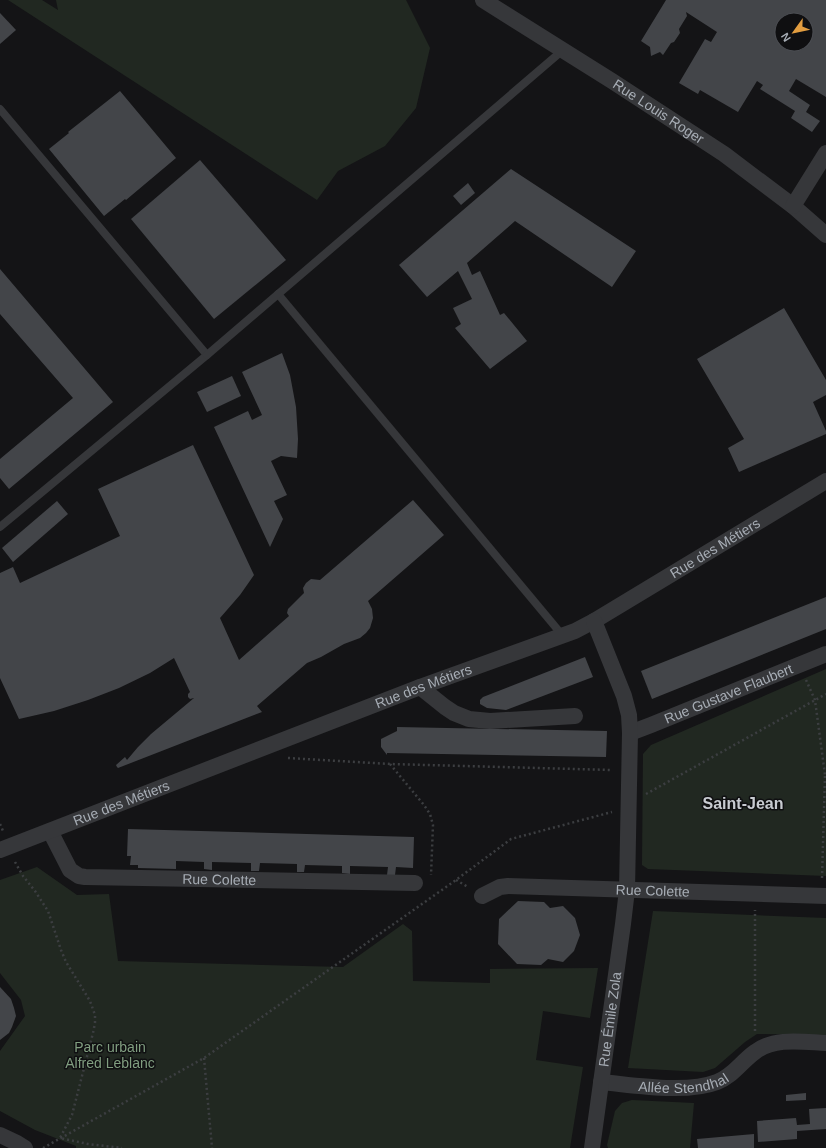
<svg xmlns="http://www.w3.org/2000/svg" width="826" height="1148" font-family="Helvetica,sans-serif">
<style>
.green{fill:#212821}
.building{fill:#434549;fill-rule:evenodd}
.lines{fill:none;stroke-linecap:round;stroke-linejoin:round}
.path{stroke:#3c3e41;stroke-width:2.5;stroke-dasharray:2 3;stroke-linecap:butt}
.service{stroke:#36373a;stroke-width:8}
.minor{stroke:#36373a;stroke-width:16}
.labels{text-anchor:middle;stroke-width:3;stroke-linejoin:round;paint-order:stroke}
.street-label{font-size:14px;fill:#a7adb5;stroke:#0f0f11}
.park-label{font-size:14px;fill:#819e80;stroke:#0f0f11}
.quarter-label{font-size:16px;font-weight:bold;fill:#c8cbd1;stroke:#0f0f11}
</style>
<rect width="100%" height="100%" fill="#141416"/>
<!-- green -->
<g class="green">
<path d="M8 0H42L58 10 56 0H406L430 48 416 108 385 146 338 171 317 200Z"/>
<path d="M826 669V876L648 869 642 865 643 754 651 745Z"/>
<path d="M37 867 77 895 109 894 118 961 343 967 403 924 412 931 413 981 490 983V969L598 968 590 1018 543 1011 536 1060 583 1067 570 1148H76V1146L35 1130 0 1111V1051L25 1016 21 1000 0 973V880Z"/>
<path d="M653 911 826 918V1035L757 1034 745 1042 715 1068 703 1072 628 1068Z"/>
<path d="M632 1100 694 1103 690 1148H608L607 1145 615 1111 622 1103Z"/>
</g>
<!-- building -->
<g class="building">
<path d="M666 0H826V97L796 79 789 91 810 105 806 112 820 121 812 132 791 118 795 111 760 89 763 85 757 81 738 112 700 90 698 94 679 83 705 39 711 42 717 32 686 12 687 16 679 29 680 33 674 42 671 43 663 55 660 52 651 56 650 47 641 41ZM782 20H806V44H782Z"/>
<path d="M0 13 16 30 0 44Z"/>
<path d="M120 91 176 158 126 200 125 199 104 216 49 149 69 133 68 132Z"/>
<path d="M200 160 286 260 214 319 131 219Z"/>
<path d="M511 169 636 251 612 287 515 221 467 263 472 275 480 271 500 315 504 313 527 341 490 369 455 328 461 324 453 308 472 299 458 271 427 297 399 265Z"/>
<path d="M468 183 475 193 461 205 453 196Z"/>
<path d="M0 269 113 402 9 489 0 478V459L73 398 0 314Z"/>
<path d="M784 308 826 380V395L813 402 826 431V434L739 472 728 448 744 439 697 359Z"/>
<path d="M282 353 290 375 296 407 298 439 297 458 281 456 271 461 287 495 274 501 283 519 270 547 214 427 248 411 252 420 262 415 242 372Z"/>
<path d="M232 376 241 396 207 412 197 392Z"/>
<path d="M193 445 254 575 240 595 220 618 239 660 289 616 287 613 288 609 304 593 303 588 306 583 311 579 320 580 413 500 444 535 368 601 372 609 373 618 370 628 366 633 360 638 344 644 321 657 307 663 257 706 262 712 118 768 117 767 116 765 125 757 127 760 138 747 151 734 194 698 190 699 188 697V694L190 692 174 658 150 673 119 688 88 700 54 711 19 719 0 678V573L13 567 20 583 120 536 98 489Z"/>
<path d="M57 501 68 514 13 562 2 548Z"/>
<path d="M826 597V629L652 699 641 671Z"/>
<path d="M585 657 593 677 506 710 487 708 480 704V700L483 697Z"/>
<path d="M397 727 607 731 606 757 387 753V755L381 747V739L397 731Z"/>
<path d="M128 829 414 837 413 868 396 867 395 875H387L388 867 350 866V874L342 873V866L305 865 304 872H297V864L260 863 259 871H251V863L212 862V870L204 869V862L176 861V869L138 868V865H130L131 856H127Z"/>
<path d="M518 901 544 902 550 908 563 906 575 918 580 935 574 951 563 962 548 959 541 965 517 964 498 944 499 919Z"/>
<path d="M0 987 11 999 14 1008 16 1016 12 1027 9 1033 0 1040Z"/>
<path d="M806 1093V1100L786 1101V1095Z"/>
<path d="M826 1108V1129L797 1131V1139L758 1142 757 1121 796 1118 797 1125 810 1124 809 1109Z"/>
<path d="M754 1134V1148H698L697 1139Z"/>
</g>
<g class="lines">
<!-- path -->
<g class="path">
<path d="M806 680 815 700 825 775H826"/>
<path d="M288 758 390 764 612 770"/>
<path d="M390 764 424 805 430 814 433 825 431 875"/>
<path d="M646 794 826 694"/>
<path d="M0 824 3 831"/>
<path d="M15 862 23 876 35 891 48 911 61 950 66 962 90 1001 95 1015V1023L93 1033 72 1115 60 1138 88 1144 122 1148"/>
<path d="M822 878 825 775"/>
<path d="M456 880 468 887"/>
<path d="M755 1031V910"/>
<path d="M204 1058 212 1148"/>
<path d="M43 1148 204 1058 456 880 511 839 612 812"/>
</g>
<!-- service -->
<g class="service">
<path d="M0 109 207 355 0 527"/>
<path d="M278 294 563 636"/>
<path d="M207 355 563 50"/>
</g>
<!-- minor -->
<g class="minor">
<path id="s1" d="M483 0 612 81 724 154 793 206 826 235"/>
<path d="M793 206 826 153"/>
<path d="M420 687 445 707 454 713 469 719 490 721 575 716"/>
<path id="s2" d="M630 733 651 725 826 654"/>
<path id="s3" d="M50 831 70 870 79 876 85 877 415 883"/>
<path id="s4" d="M0 850 420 687 575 631 594 621 826 481"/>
<path id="s5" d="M482 896 500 887 508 886 826 896"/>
<path id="s6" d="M601 1082C634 1085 686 1094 717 1082 733 1076 741 1062 755 1052 774 1037 803 1042 826 1043"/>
<path d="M0 1135 17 1143 25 1148"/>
<path id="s7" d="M592 1148 623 924 627 890 630 733 629 715 624 696 594 621"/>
</g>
</g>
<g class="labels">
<!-- street labels -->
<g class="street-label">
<text dy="5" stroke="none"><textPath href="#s1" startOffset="208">Rue Louis Roger</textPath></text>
<text dy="5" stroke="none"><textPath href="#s4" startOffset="778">Rue des Métiers</textPath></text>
<text dy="5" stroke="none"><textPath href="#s4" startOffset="454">Rue des Métiers</textPath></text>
<text dy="5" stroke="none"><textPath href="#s2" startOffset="106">Rue Gustave Flaubert</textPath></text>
<text dy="5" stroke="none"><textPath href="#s4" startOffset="130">Rue des Métiers</textPath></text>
<text dy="5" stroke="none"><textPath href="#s3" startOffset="195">Rue Colette</textPath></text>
<text dy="5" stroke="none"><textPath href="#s5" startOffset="173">Rue Colette</textPath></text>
<text dy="5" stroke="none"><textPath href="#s7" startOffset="130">Rue Émile Zola</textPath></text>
<text dy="5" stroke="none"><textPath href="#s6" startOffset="83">Allée Stendhal</textPath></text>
</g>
<!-- park labels -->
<g class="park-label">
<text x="110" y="1052">Parc urbain<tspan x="110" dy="16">Alfred Leblanc</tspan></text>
</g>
<!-- quarter labels -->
<g class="quarter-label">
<text x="743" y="809">Saint-Jean</text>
</g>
</g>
<!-- north arrow -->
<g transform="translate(794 32) rotate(237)"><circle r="19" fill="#0f0f11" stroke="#4c4e53"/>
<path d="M0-3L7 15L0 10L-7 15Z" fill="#e29d40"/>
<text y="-6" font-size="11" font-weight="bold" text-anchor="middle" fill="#a7adb5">N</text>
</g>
</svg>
